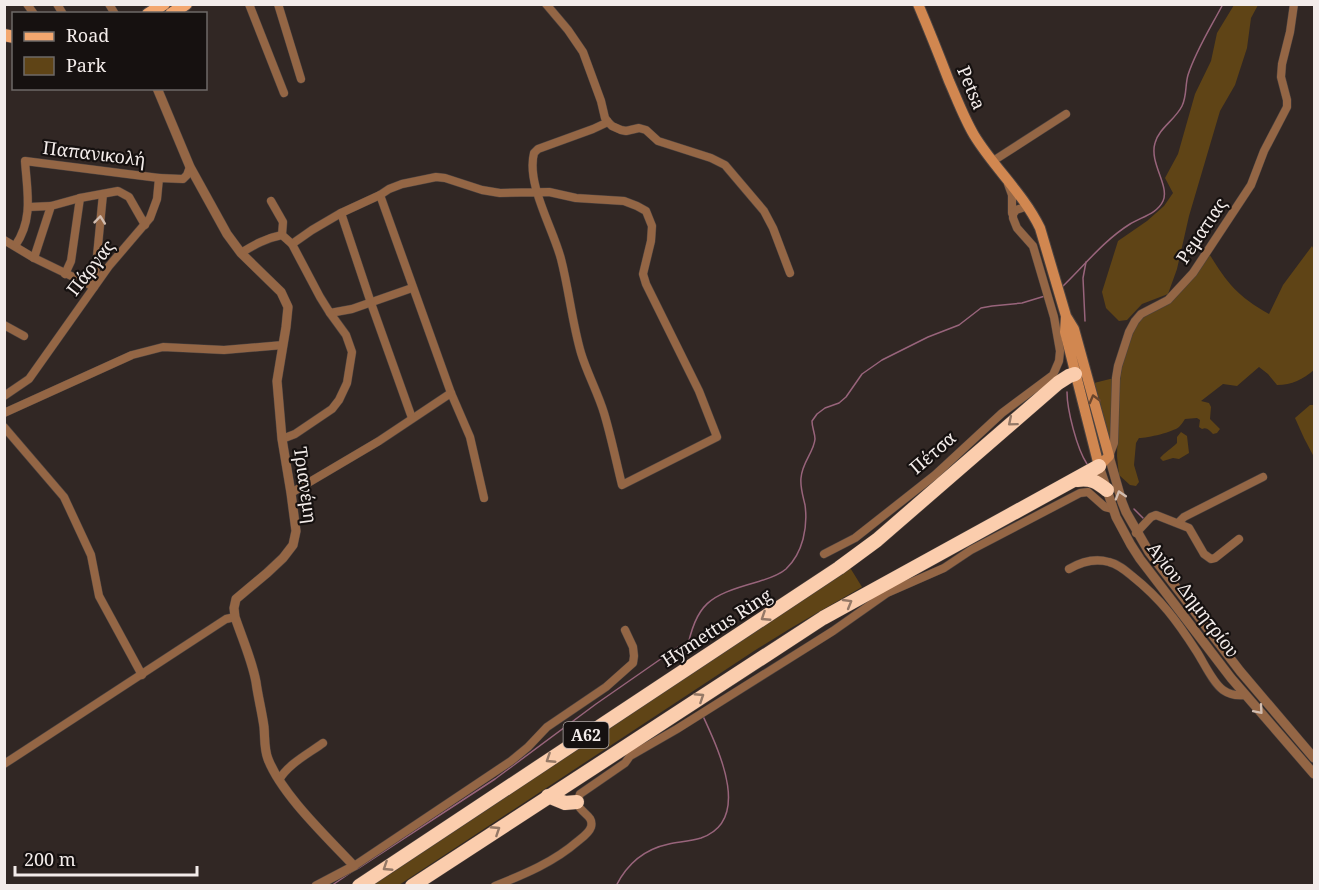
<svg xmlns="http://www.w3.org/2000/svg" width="1319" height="890" font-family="'Noto Serif',serif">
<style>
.green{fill:#5f4416}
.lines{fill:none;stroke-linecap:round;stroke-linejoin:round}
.stream{stroke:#98647b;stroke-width:1.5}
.minor-casing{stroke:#4c4340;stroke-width:9}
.tertiary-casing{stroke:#4c4340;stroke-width:10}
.secondary-casing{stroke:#4c4340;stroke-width:12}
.primary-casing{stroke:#4c4340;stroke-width:14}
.motorway-casing{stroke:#4c4340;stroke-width:15}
.minor{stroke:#946645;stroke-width:8}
.tertiary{stroke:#946645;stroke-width:9}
.secondary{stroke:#d18750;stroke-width:10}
.primary{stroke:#f3a76f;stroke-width:12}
.motorway{stroke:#fbcdad;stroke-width:14}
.oneway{stroke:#d2bdb0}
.oneway2{stroke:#6a462d}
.oneway3{stroke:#947866}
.labels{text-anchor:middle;stroke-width:4.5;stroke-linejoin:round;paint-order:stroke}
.shield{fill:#161110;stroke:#b1aaa9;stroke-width:1.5}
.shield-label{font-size:16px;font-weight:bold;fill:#f3ecea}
.street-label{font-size:18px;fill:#f3ecea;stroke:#161110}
</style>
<rect width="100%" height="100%" fill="#312724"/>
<!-- green -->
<g class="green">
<path d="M1234 5H1258L1251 18 1247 48 1235 85 1220 111 1189 216 1177 269 1168 294 1142 304 1127 320 1119 321 1106 308 1102 292 1118 241 1147 221 1164 206 1173 193 1165 178 1178 154 1195 94 1211 61 1217 33Z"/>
<path d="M1312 246 1314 250V370C1303 379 1292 385 1277 385L1268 374 1259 367 1237 386 1223 384 1201 401 1209 403 1211 407 1210 419 1220 429 1217 433 1213 434C1209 430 1207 427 1202 429L1199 427 1200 420 1197 418 1185 419C1183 422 1181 425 1179 427 1173 432 1148 438 1139 438L1136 443 1134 465 1139 482 1136 486 1130 485 1119 475 1117 456 1119 386 1124 355 1136 326 1141 318 1147 313 1167 304 1208 252C1227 283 1237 296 1269 314L1283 285Z"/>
<path d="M1114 378V414L1110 443 1094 383Z"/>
<path d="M1310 405H1314V457L1304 438 1295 418Z"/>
<path d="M1181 432 1187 436 1189 453 1179 459 1173 458 1163 461 1160 458C1164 453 1172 448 1177 443V437Z"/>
<path d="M849 566 862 587 791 628 757 649 399 885 367 886Z"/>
</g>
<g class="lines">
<!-- stream -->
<g class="stream">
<path d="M1062 287C1085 265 1103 241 1130 224 1141 217 1157 214 1163 201 1170 186 1149 163 1155 143 1159 128 1175 120 1182 106 1187 96 1185 85 1188 75 1196 50 1211 27 1223 4"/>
<path d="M1085 321 1083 278 1086 262"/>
<path d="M1067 392C1067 410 1077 449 1087 464"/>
<path d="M1134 509 1143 518"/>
<path d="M686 653C697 602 708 596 757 582 767 579 778 576 786 569 803 553 808 527 805 505 803 496 800 487 801 478 802 462 814 452 815 439 815 433 812 428 812 421L817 414 825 408 839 403 846 397 862 374 882 360 928 337 959 325 981 308 992 306 1022 303 1045 296"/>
<path d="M357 869 495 779 596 704 678 647 688 644"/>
<path d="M331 886 353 871"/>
<path d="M616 886C627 864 645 849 669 844 679 842 691 841 701 838 753 820 718 749 703 716"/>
</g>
<!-- minor casing -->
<g class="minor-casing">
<g id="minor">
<path d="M27 4 34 14"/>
<path d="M57 4 63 14"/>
<path d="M109 4 115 14"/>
<path d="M249 4 284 93"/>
<path d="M278 4 301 79"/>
<path d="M546 4 568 30 583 52 601 101 605 118 608 122 612 126 621 130 626 131 639 128 646 130 658 141 711 158 725 165 764 211 773 228 790 273"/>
<path d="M993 161 1066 114"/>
<path d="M1008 184 1012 195V213"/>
<path d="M380 195 451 393 470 437 484 498"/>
<path d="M271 201 283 222 282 235"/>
<path d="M29 207 51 206"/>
<path d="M341 213 371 303 412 418"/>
<path d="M4 240 34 258 94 287 103 194"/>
<path d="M292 244 312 230 341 213 380 195 389 189 402 184 436 177 445 178 482 190 500 193 549 192 576 198 624 201 637 206 646 211 652 226 651 241 643 274 646 284 699 391 717 437 622 485C616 461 611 436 604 413 598 393 587 373 581 353 572 322 569 290 561 259 553 228 526 184 534 153L538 149 593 129 608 122"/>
<path d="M15 246C34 219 27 191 25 161L159 178"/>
<path d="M241 253C254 245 266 238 282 235L292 244 320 297 330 313 352 309 412 288"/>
<path d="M34 258 51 206 80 198 118 191 129 197 145 225"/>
<path d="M65 274 71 261 80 198"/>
<path d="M4 325 24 336"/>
<path d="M4 396 29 379 109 266 150 218 157 199 159 178 183 179 187 175 190 167"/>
<path d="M4 413 132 355 163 347 224 350 283 345"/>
<path d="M4 427 64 497 91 555 99 596 142 675"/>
<path d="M282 439 295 434 332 409 339 400 347 383 352 352 346 335 330 313"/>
<path d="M1109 456 1114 443 1116 378 1118 366 1129 332 1135 321 1141 314 1168 300 1193 273 1251 185 1264 151 1287 107V100L1281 77 1282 64 1290 32 1294 4"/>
<path d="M291 493 379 441 451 393"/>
<path d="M1178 523 1184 517 1263 477"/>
<path d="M1136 533 1151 517 1156 515 1189 528 1204 554 1211 559 1215 558 1239 539"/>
<path d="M824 554 855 538 935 475 1002 413 1053 375 1059 361 1060 351 1054 317 1033 246 1017 228 1013 218V214L1016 210 1025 207 1029 208"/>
<path d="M1069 569C1081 562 1095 558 1109 562 1118 564 1125 570 1132 576 1161 599 1177 621 1197 652 1204 663 1213 683 1223 690 1230 695 1237 696 1245 695"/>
<path d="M4 764 226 619 235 617"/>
<path d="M279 780C288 764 308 754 323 743"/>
<path d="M354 866 511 761 528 747 547 727 606 687 633 663 634 656 633 647 625 630"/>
<path d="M495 886C525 874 554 862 578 841 583 837 589 833 591 827 595 812 571 813 580 794L625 763 630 756 677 729 833 631 887 593 944 568 971 550 1080 493 1088 492 1105 507 1113 509"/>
</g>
</g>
<!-- tertiary casing -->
<g class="tertiary-casing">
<g id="tertiary">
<path d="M157 88 190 167 227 234 241 253 281 292 288 307 286 327 277 381 282 439 291 493 296 531 293 545 283 558 267 573 236 599 234 608 235 617C242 638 252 660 256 682 258 697 262 712 264 727 265 738 264 749 268 759 282 795 327 837 354 866L316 886"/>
<path d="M1109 456 1122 502 1126 512 1149 552 1240 671 1314 758"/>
<path d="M1099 466 1116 517 1131 545 1140 559 1231 678 1314 774"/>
</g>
</g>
<!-- secondary casing -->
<g class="secondary-casing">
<path id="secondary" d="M918 4C929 30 939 55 949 81 957 99 964 118 974 135 994 168 1023 193 1040 228L1066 316 1065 332 1099 466 1109 456 1074 329 1066 316"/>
</g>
<!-- primary casing -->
<g class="primary-casing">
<g id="primary">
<path d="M148 14 164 4"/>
<path d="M171 14 186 4"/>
<path d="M4 35 14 37"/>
</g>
</g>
<!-- motorway casing -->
<g class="motorway-casing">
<g id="motorway">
<path d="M1077 480C1091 478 1097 482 1107 490"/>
<path d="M548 796 565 803 577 802"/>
<path d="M359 886 839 568 877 540 1058 383 1069 376 1075 374"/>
<path d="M412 886 823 618 1099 466"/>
</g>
</g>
<!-- minor -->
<use href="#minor" class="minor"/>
<!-- tertiary -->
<use href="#tertiary" class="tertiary"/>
<!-- secondary -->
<use href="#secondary" class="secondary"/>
<!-- primary -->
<use href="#primary" class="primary"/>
<!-- motorway -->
<use href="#motorway" class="motorway"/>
</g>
<!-- one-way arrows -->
<defs><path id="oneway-chevron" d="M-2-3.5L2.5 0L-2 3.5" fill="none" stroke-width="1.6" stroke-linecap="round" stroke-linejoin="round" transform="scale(1.5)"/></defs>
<g class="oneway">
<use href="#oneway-chevron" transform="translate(100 220) rotate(-84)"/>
<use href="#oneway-chevron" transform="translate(1120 495) rotate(-107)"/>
<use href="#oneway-chevron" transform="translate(1259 710) rotate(49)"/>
</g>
<use class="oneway2" href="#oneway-chevron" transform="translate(1094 399) rotate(-105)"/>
<g class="oneway3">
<use href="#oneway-chevron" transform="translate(1012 422) rotate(140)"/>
<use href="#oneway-chevron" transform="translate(848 603) rotate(-30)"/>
<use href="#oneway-chevron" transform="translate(765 617) rotate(147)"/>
<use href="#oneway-chevron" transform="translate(700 697) rotate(-33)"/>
<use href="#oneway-chevron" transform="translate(550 759) rotate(147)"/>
<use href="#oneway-chevron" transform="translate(496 830) rotate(-33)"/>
<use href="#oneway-chevron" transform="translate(387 867) rotate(147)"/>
</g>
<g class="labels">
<!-- shield labels -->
<rect class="shield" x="563.5" y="722" width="45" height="26" rx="4.5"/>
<g class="shield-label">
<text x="586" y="741">Α62</text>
</g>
<!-- street labels -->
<g class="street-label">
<text transform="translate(971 88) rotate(67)" y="6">Petsa</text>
<text transform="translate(94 154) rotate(7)" y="6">Παπανικολή</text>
<text transform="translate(1202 231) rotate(-56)" y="6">Ρεματιας</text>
<text transform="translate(91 268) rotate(-52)" y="6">Πάργας</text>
<text transform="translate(933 453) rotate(-41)" y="6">Πέτσα</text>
<text transform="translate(305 485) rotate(82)" y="6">Τριανέμη</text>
<text transform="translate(1193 600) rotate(53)" y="6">Αγίου Δημητρίου</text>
<text transform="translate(717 628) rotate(-33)" y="6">Hymettus Ring</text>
</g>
</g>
<!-- border -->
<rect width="1319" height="890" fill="none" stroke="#f3ecea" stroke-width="12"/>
<!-- legend -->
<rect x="12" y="12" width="195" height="78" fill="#161110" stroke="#6e6967" stroke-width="1.5"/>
<rect x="24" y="32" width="30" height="9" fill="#f3a76f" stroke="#6e6967" stroke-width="1.5"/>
<text x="66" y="42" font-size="18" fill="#f3ecea">Road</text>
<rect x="24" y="57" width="30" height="18" fill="#5f4416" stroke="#6e6967" stroke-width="1.5"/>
<text x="66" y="72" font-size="18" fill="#f3ecea">Park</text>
<!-- scale -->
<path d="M15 866v9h182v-9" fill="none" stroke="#f3ecea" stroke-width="3"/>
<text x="24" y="866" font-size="18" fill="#f3ecea" stroke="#161110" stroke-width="4.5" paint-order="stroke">200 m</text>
</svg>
